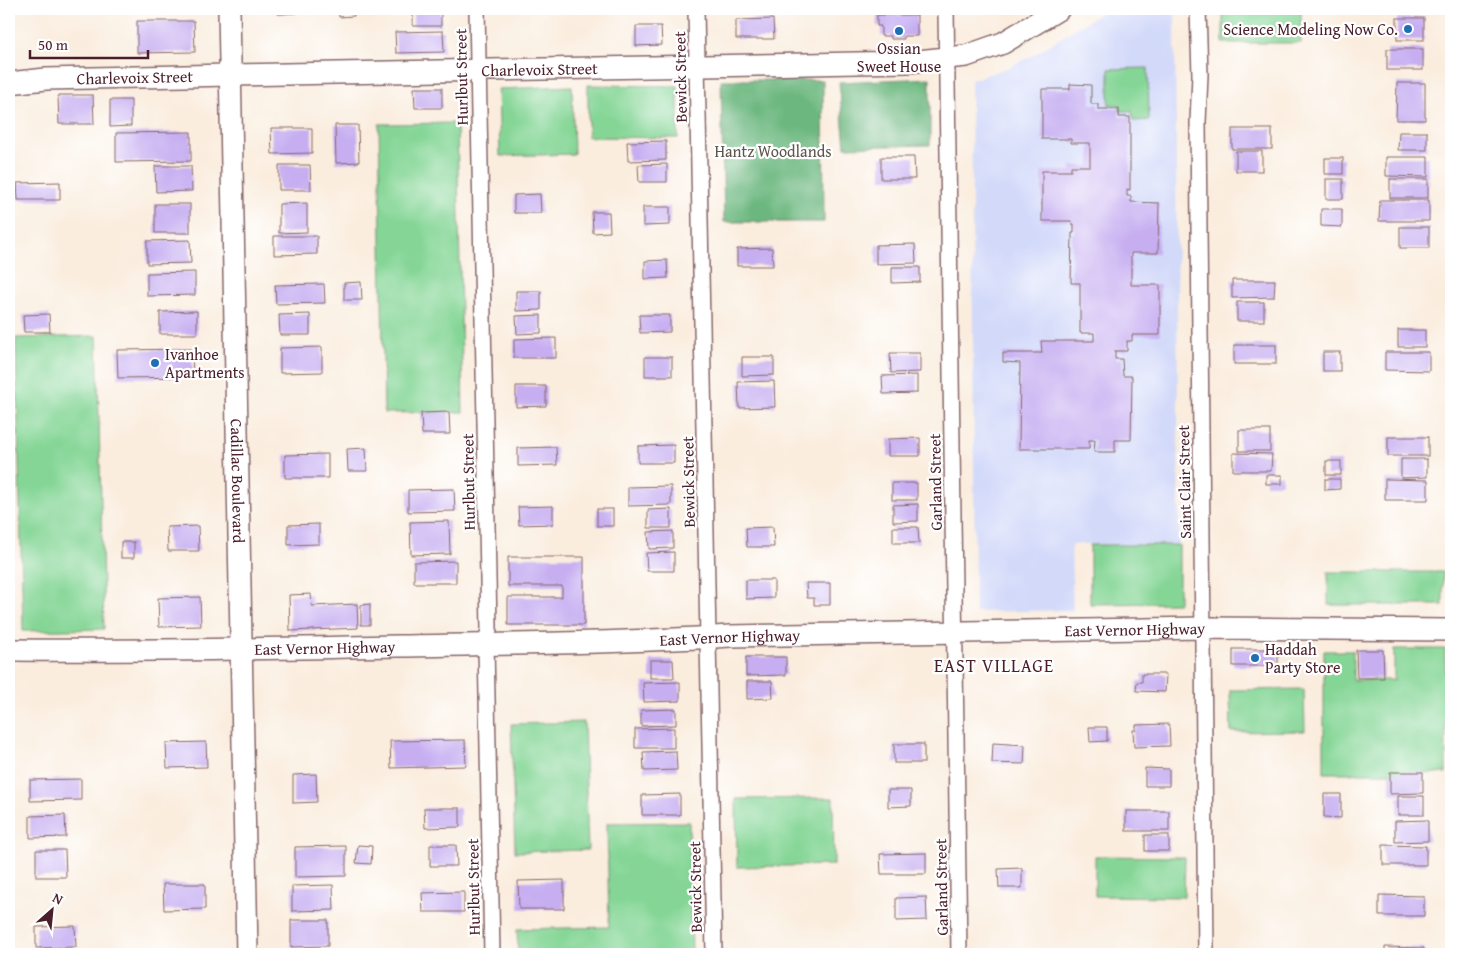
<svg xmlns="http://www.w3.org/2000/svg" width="1460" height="963" font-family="'Gentium Book Plus',serif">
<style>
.built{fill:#d2d9f9}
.green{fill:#85d696;stroke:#687a60}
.forest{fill:#6cb77f;stroke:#5b6b55}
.building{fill:#c6aef1}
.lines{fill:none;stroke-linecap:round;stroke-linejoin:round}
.street-casing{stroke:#88676a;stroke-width:18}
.secondary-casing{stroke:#88676a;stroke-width:24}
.street{stroke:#fff;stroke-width:15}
.secondary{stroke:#fff;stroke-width:21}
.poi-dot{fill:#1f6fb2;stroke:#fff;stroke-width:2}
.labels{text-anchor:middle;stroke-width:4.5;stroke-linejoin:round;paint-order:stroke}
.poi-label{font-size:16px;fill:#4a1f2b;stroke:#fff;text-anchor:start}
.street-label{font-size:16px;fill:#4a1f2b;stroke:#fff}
.park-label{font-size:16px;fill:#5c564b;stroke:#fff}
.neighbourhood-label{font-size:18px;letter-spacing:1px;fill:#4a1f2b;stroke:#fff}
</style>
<rect width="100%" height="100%" fill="#fff"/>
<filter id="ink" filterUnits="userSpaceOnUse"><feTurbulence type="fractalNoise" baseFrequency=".02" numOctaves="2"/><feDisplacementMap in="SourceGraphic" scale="10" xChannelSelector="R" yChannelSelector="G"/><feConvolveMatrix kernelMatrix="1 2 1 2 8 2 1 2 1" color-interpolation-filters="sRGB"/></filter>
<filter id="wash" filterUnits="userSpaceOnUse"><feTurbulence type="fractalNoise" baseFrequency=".0096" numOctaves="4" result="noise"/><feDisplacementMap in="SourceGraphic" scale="20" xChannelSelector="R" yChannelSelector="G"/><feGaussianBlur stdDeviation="1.12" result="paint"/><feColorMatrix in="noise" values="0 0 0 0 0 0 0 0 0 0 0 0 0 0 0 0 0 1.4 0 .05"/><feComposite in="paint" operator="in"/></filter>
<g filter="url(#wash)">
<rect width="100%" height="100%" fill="#faedde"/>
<!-- built -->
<path class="built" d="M1107 9H1175L1179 545 1071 544 1073 610 975 612 971 80 1007 68 1030 57Z"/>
<!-- green -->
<g class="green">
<rect x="1223" y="9" width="78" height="34"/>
<path d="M1148 68 1149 120 1133 121 1132 111H1120V105H1109V69Z"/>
<path d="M588 85 678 86V138L588 137Z"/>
<path d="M572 86 574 154 500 156 498 89Z"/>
<path d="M457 123 463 412 384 413 379 124Z"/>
<path d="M97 336 104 629 23 631 16 338Z"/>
<path d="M1090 545H1179V603L1090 604Z"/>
<rect x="1328" y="572" width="115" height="33"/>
<path d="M1394 649H1445L1446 773H1324V651H1353V680H1394Z"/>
<path d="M1304 689 1305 731 1231 732 1230 690Z"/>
<path d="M584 722 588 850 515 852 511 724Z"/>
<path d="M833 798 834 865 737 867 736 799Z"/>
<path d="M689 822 692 954H518L517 929 609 927 607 823Z"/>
<path d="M1095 856 1185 857 1184 897 1095 896Z"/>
</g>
<!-- forest -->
<g class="forest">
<path d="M930 78V145L845 147 839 82Z"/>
<path d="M721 80H823L824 222H724Z"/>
</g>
<g id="blocks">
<!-- building -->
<g class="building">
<path d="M277 9H297V13L278 14Z"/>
<path d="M339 9H354V16L339 17Z"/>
<rect x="413" y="9" width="28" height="17"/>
<path d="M1401 9H1428V12L1401 11Z"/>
<path d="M877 15H917V36H904V39H891V36H881V26H877Z"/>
<rect x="1397" y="18" width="27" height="22"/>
<path d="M773 19 774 39H736V20Z"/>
<path d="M137 21H194L195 52 137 53Z"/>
<path d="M636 26H661L662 45 636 46Z"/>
<path d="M443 31 444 52 396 53 395 32Z"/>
<rect x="1387" y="49" width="36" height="21"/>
<path d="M1397 83H1425V120H1396Z"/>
<path d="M1070 84 1091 85V104H1098V109H1119V117H1130V190L1127 189V196H1131V202L1159 203 1158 253H1131V285H1160V335H1132V341H1127V351H1115V359H1122L1123 376H1132L1131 440H1115V452H1094L1095 440H1089V449H1019L1020 363 1003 362V353H1042L1041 341H1094V333H1080V283H1071L1072 233H1074V224H1072L1071 221H1042V171H1071V166H1090V143H1071V139H1042V89H1070Z"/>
<path d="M414 88H442V108H415Z"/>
<path d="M58 95H93L94 124H59Z"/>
<path d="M110 100H131V126L110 127Z"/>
<path d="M335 125H358L359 162 336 163Z"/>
<path d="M271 128H312V153L272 154Z"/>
<rect x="1232" y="129" width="40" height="20"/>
<path d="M191 132V161L116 162V133Z"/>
<path d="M1399 132H1427V150H1398Z"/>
<path d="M666 141V160L628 161 627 142Z"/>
<rect x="1236" y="151" width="26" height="20"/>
<path d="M881 157H914L915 179H881Z"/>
<path d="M1386 157H1428V177L1386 176Z"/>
<rect x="1325" y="158" width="18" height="16"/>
<path d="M667 164V182H639L638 165Z"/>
<path d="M279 165H310L311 190H279Z"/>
<path d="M155 166H191L192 191 156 192Z"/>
<rect x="1326" y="179" width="17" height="20"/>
<rect x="1390" y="179" width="38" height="19"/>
<path d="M60 182V200H18L17 183Z"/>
<path d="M540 194 541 213H514V195Z"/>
<path d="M1380 200H1429V221H1379Z"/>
<path d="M307 203V232L279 233V204Z"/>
<rect x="155" y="204" width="35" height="29"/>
<path d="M643 207H670V225L643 226Z"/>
<path d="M1321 209H1342V227L1321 226Z"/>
<path d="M592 212H609L610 232 593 233Z"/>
<rect x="1400" y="227" width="29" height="21"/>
<path d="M274 236H317V254L274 255Z"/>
<path d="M190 240 191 263 147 264V241Z"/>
<path d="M915 244 916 263 876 264V245Z"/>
<path d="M772 248 773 266H737V249Z"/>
<path d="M667 260 668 278 645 279V261Z"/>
<path d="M892 267H920V282L892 283Z"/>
<path d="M195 272V295L147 296V273Z"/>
<path d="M1232 280H1275L1274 297 1232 298Z"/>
<path d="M361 282 362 300H344V283Z"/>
<path d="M324 284 325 303 276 304 275 285Z"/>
<path d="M516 291H541V310L516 311Z"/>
<rect x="1237" y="302" width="27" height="19"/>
<path d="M197 311V334H160V312Z"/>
<path d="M49 314 50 332H24L23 315Z"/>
<path d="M310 314V335H280L279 315Z"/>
<path d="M541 315V333L517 334 516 316Z"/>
<path d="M639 315H670V332L640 333Z"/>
<rect x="1398" y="330" width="27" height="17"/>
<path d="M556 338V358H514V339Z"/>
<rect x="1234" y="345" width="42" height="19"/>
<path d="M322 347V372L280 373V348Z"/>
<path d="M192 349 193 377 118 378 117 350Z"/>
<rect x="1323" y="352" width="17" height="19"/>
<path d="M1385 352H1429V371L1385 370Z"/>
<path d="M890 353H920V372L891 373Z"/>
<rect x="645" y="357" width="27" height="19"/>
<path d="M742 357H774V375L742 376Z"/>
<path d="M917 375V393L883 394 882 376Z"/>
<path d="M774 381 775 407 739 408 738 382Z"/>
<path d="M516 386H546V406L516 407Z"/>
<path d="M449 412 450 434H422L421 413Z"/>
<rect x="1239" y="430" width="31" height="21"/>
<rect x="1388" y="437" width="40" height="19"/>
<path d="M920 438V456H888V439Z"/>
<path d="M674 445V463H638V446Z"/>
<path d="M556 447 557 465 518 466V448Z"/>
<path d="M366 448 367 471H348L347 449Z"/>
<path d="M1233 453 1272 454 1271 471H1233Z"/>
<path d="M328 454V478H285V455Z"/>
<path d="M1401 459H1427V477L1401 478Z"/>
<rect x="1326" y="461" width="15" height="14"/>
<rect x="1266" y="475" width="16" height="9"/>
<path d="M1325 479H1340V489L1325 490Z"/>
<path d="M1385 479 1428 480V500H1385Z"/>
<rect x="892" y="483" width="25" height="17"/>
<path d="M671 486V505L628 506V487Z"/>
<path d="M454 489 455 511 408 512V490Z"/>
<path d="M918 504V521L893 522V505Z"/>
<path d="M553 506V524L519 525 518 507Z"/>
<rect x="597" y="509" width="16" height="17"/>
<path d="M671 509V528H648V510Z"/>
<path d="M449 521 450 554 411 555 410 522Z"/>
<path d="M319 524V544L288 545V525Z"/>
<path d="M198 526 199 551H168L167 527Z"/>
<path d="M773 527 774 547H747L746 528Z"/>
<path d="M893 527H918L919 543H893Z"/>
<path d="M673 531V548L649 549 648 532Z"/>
<rect x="121" y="542" width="13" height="16"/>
<path d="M674 552V571H647L646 553Z"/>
<path d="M508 557H584V625H508V597H562V586H508Z"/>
<path d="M456 561V583H414V562Z"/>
<path d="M746 580H774V598L746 599Z"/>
<path d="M806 583H830V605H814V598H807Z"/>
<path d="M311 594 312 606 357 604 358 628 290 631 289 595Z"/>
<path d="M200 597 201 626 159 627 158 598Z"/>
<path d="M370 604V625H361V605Z"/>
<rect x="1233" y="649" width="45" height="17"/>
<path d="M1356 650H1383L1384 678H1357Z"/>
<path d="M746 657H786V675L746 676Z"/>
<path d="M650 660H673L674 678H650Z"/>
<path d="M1142 674H1166L1165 692 1136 691 1137 682H1142Z"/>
<path d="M747 681H772L773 698 747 699Z"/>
<path d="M680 682V701L644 702 643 683Z"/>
<path d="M676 709V725L641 726V710Z"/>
<path d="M1169 724 1170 746 1134 747 1133 730H1136V725Z"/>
<path d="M1089 727H1107V741L1090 742Z"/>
<path d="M674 728V748H635V729Z"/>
<path d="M465 740 466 766 391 768 390 741Z"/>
<path d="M206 742 207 767 167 768 166 743Z"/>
<path d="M993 743 1025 745 1024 764 992 763Z"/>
<rect x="894" y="744" width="30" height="19"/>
<path d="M676 751 677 770 644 771 643 752Z"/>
<path d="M1145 768 1169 769V786H1145Z"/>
<path d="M1390 772H1423V793L1390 794Z"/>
<path d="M316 774 317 802 293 803V775Z"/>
<path d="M81 779V800L30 801V780Z"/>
<path d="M888 790H911V806L888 807Z"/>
<path d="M680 794V815H642V795Z"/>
<path d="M1324 794H1341V818L1324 817Z"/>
<rect x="1398" y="796" width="26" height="19"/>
<path d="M424 808H460V827L425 828Z"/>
<rect x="1126" y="811" width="43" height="20"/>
<path d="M65 815 66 837 30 838V816Z"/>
<path d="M1428 820V841L1395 842V821Z"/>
<rect x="1145" y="835" width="24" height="16"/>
<path d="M358 845 372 846 371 864 356 863Z"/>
<path d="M430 845H456L457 866H430Z"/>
<path d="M1383 845 1426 846V865H1383Z"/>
<path d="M346 846V876L295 877V847Z"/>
<path d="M36 850H65L66 877H36Z"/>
<path d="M926 853V874H881L880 854Z"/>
<path d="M1022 868V888H999L998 869Z"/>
<path d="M564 880V909H519L518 881Z"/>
<path d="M163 884H205V909L164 910Z"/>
<path d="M333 885 334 910 292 911V886Z"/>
<path d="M464 892V912H423L422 893Z"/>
<path d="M1379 895 1424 896V916H1379Z"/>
<path d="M926 897 927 920 896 921V898Z"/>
<path d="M291 920H328V946L291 947Z"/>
<path d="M75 926 76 947 36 948V927Z"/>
<path d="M1385 947 1424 948V954H1385Z"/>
</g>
</g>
</g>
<g filter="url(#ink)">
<use href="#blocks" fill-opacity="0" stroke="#88676a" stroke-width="1"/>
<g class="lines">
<!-- street casing -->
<g class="street-casing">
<g id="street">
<path d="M477 9 489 629 486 645 492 954"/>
<path d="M696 9 714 954"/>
<path d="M946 9 959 954"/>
<path d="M1198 9 1200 75 1198 122 1206 954"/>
</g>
</g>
<!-- secondary casing -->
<g class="secondary-casing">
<g id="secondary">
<path id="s1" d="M229 9 247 954"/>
<path id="s2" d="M9 83 46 79 230 75 908 62 966 56 1003 43 1059 9"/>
<path id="s3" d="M9 650C138 651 268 649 398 646 508 644 619 643 730 636L1203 628 1451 630"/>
</g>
</g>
<!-- street -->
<use href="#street" class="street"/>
<!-- secondary -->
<use href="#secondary" class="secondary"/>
</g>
</g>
<!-- markers -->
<g class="poi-dot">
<circle cx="1408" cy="29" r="5"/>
<circle cx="899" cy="31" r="5"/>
<circle cx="155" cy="363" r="5"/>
<circle cx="1255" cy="658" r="5"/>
</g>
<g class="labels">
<!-- poi labels -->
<g class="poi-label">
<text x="1398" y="35" text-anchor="end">Science Modeling Now Co.</text>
<text x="899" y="54" text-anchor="middle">Ossian<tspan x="899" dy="18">Sweet House</tspan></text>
<text x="165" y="360">Ivanhoe<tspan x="165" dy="18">Apartments</tspan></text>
<text x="1265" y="655">Haddah<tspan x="1265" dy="18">Party Store</tspan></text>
</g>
<!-- street labels -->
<g class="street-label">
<text dy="6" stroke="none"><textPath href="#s2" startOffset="531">Charlevoix Street</textPath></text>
<text dy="6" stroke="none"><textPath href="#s2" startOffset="126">Charlevoix Street</textPath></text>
<text transform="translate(461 77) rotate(-91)" y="6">Hurlbut Street</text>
<text transform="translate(680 77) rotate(-91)" y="6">Bewick Street</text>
<text dy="6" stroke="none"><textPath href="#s1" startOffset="472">Cadillac Boulevard</textPath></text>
<text transform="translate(468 482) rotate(-91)" y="6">Hurlbut Street</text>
<text transform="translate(688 482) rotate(-91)" y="6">Bewick Street</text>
<text transform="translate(935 482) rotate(-91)" y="6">Garland Street</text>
<text transform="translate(1184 482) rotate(-91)" y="6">Saint Clair Street</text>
<text dy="6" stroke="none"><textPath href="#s3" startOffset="1126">East Vernor Highway</textPath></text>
<text dy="6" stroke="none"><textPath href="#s3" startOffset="721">East Vernor Highway</textPath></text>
<text dy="6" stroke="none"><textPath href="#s3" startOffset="316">East Vernor Highway</textPath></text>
<text transform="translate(473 887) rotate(-91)" y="6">Hurlbut Street</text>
<text transform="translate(695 887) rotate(-91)" y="6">Bewick Street</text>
<text transform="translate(941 887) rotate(-91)" y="6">Garland Street</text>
</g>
<!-- park labels -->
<g class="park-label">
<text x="773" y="157">Hantz Woodlands</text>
</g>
<!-- neighbourhood labels -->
<g class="neighbourhood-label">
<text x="994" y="672">EAST VILLAGE</text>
</g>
</g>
<!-- margin -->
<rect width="1460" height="963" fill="none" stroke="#fff" stroke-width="30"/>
<!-- north arrow -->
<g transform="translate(52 910) rotate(27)" stroke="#ffffff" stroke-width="4" paint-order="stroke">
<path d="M0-4L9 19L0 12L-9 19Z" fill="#4a1f2b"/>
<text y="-8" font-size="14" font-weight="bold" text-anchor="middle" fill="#4a1f2b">N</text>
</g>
<!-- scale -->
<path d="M30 50v8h118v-8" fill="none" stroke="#4a1f2b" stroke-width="2.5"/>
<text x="38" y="50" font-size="15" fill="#4a1f2b" stroke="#ffffff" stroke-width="4" paint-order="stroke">50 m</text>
</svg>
